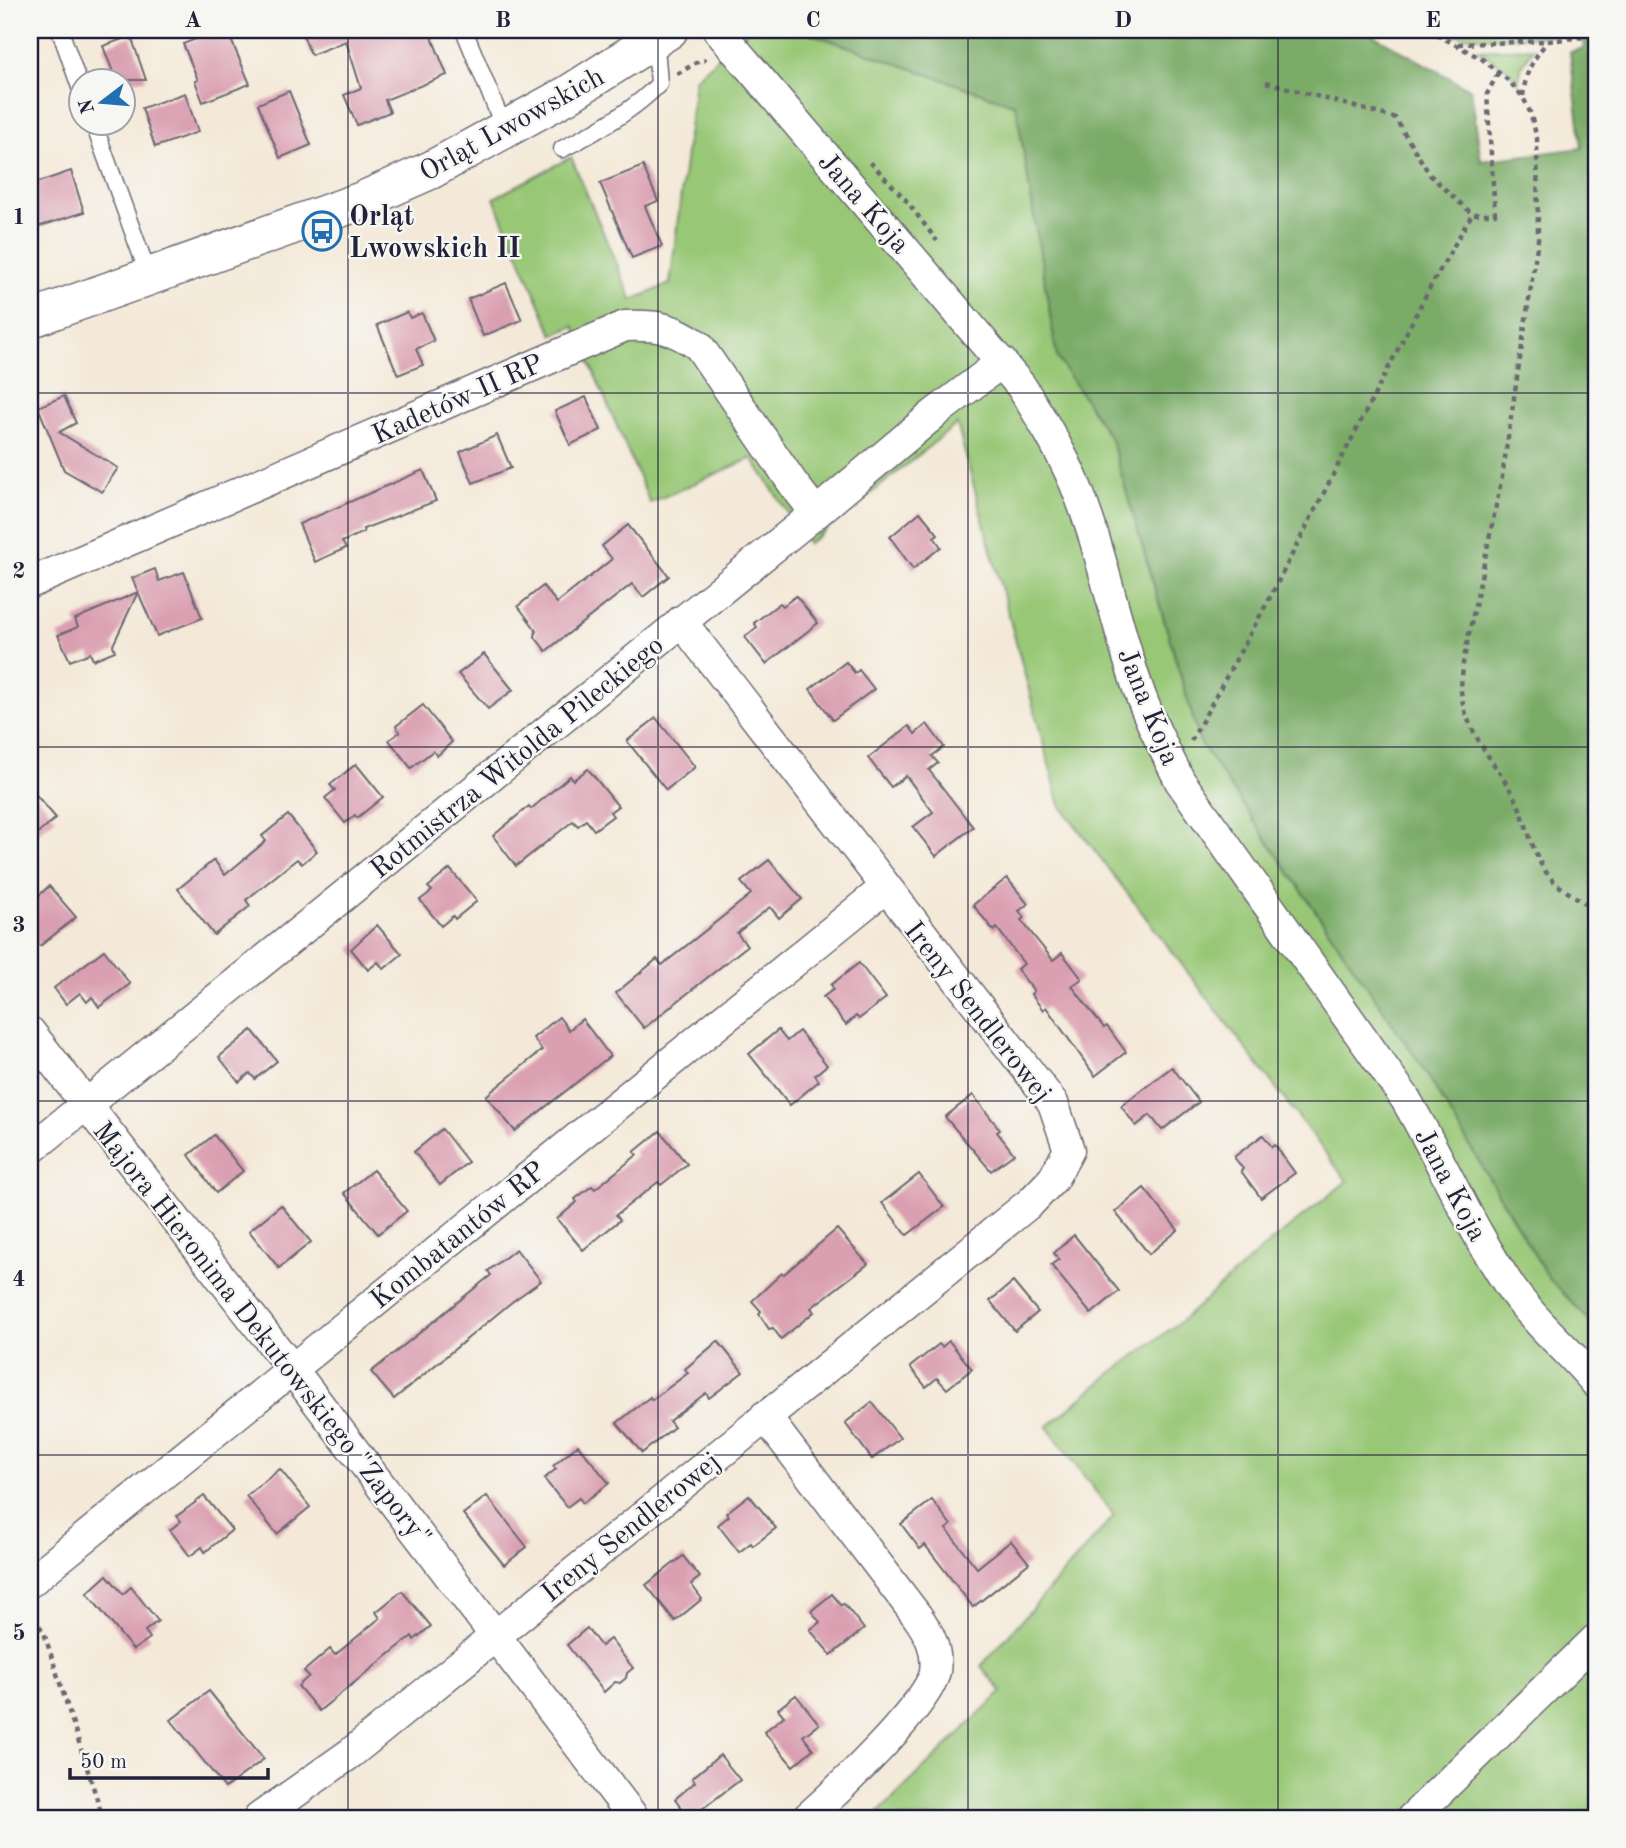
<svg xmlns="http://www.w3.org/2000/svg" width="1626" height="1848" font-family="'Old Standard TT',serif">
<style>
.green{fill:#98c776;stroke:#5d7458;stroke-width:2}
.forest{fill:#7aac67;stroke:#4e6751;stroke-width:2}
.building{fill:#da9fb1}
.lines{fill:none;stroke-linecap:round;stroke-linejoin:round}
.service-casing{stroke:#6c6872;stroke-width:19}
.minor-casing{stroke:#6c6872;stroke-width:33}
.tertiary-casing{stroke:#6c6872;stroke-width:40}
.path{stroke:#6c6872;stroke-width:4.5;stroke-dasharray:5 5;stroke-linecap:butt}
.service{stroke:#fff;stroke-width:16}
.minor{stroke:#fff;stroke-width:30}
.tertiary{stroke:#fff;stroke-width:37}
.grid{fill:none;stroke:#22223b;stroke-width:2;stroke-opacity:0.55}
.labels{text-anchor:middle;stroke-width:5;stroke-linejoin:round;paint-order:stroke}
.street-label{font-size:28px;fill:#22223b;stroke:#f6f6f2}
.poi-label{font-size:28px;font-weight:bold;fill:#22223b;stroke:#f6f6f2;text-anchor:start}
.neatline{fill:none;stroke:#22223b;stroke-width:2.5}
.grid-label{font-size:23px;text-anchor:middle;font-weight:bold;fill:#22223b}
</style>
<rect width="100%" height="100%" fill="#f6f6f2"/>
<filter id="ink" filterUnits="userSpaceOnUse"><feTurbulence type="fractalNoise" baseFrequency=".0143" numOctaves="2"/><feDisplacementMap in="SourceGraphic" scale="14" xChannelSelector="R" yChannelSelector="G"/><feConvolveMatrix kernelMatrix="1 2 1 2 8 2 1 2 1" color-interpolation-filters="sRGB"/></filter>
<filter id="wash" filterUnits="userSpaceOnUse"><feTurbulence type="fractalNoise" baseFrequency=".00686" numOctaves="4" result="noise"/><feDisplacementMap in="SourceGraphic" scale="28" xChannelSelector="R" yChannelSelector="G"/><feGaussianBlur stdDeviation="1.57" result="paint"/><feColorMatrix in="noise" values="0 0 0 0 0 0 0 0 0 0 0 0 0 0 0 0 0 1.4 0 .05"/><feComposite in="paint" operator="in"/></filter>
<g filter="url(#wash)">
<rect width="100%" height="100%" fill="#f4e9d8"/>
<!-- green -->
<g class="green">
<path d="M748 30H801L1016 105 1057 357 1111 439 1200 742 1427 1074 1549 1279 1596 1327V1818H873L1002 1692 981 1666 1114 1516 1047 1427 1110 1374 1180 1322 1260 1251 1347 1181 1060 805 957 424 808 544 752 458 650 503 574 326 553 335 494 198 571 157 632 300 670 284 695 79Z"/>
<path d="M1440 30H1585V33C1553 35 1465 44 1440 30Z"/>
<path d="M1534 48 1522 65 1518 83 1507 69 1478 50Z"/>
</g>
<!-- forest -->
<path class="forest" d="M801 30H1364L1471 90 1481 161 1582 148 1570 52 1584 48 1585 30H1596V1327L1549 1279 1427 1074 1200 742 1111 439 1057 357 1016 105Z"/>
<g id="blocks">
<!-- building -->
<g class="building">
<path d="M204 30H227L250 84 203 102 195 81 198 80 183 44 206 35Z"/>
<path d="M301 30H429L447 75 385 100 390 112 357 125 344 95 361 88 346 41 311 55Z"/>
<path d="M131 36 146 80H116L103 46Z"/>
<path d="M289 91 311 145 280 158 258 104Z"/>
<path d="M185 93 198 132 155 147 142 108Z"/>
<path d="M643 166 658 201 645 206 662 246 632 258 600 183Z"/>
<path d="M71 171 84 212 38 227 30 201V185Z"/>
<path d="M506 283 522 320 483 336 468 299Z"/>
<path d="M407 312 410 318 422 313 434 341 416 349 423 365 398 375 377 325Z"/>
<path d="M64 396 76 423 59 432 118 468 102 492 64 470 38 407Z"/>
<path d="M586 397 601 430 570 445 555 411Z"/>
<path d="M497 435 511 468 473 483 460 452Z"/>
<path d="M423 470 436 501 363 529 364 532 342 542 346 548 315 562 299 524Z"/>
<path d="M920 512 938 534 934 537 941 547 913 569 890 537Z"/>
<path d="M628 525 669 576 643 597 632 584 546 651 535 637 536 630 518 606 543 586 557 603 612 559 602 546Z"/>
<path d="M155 569 159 581 184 572 202 618 157 636 132 578Z"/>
<path d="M138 592 113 645 115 651 93 660 90 653 70 661 58 635 78 627 75 619Z"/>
<path d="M796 596 818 623 766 664 745 637 757 627 754 623 780 603 783 606Z"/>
<path d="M484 654 513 690 488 709 458 674Z"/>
<path d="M846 662 855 673 859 670 874 689 833 720 810 689Z"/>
<path d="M423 705 452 742 437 756 433 751 411 768 389 740 400 732 396 726Z"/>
<path d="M656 718 695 767 666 790 627 741Z"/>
<path d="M927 724 944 747 932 756 938 763 929 770 973 827 936 856 913 827 933 812 906 776 891 787 868 758 909 726 915 734Z"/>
<path d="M356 764 383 797 357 818 355 815 345 823 325 798 335 790 330 785Z"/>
<path d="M588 769 618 806 610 812 613 816 594 830 586 820 578 826 573 821 516 866 493 836 529 806 531 809 570 776 573 780Z"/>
<path d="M30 788 56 818 30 840Z"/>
<path d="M288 815 317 851 302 864 297 859 246 900 250 906 214 935 178 889 214 860 225 875 266 841 262 836Z"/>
<path d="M769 860 802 899 779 918 770 907 737 933 747 946 644 1028 616 993 657 959 662 965 751 894 741 882Z"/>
<path d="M450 869 477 901 455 919 453 916 441 926 420 900 432 891 428 887Z"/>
<path d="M1007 878 1028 904 1019 911 1024 918 1021 920 1053 960 1062 953 1082 979 1072 986 1104 1028 1107 1026 1126 1052 1095 1076 1046 1007 1043 1010 1031 994 1034 991 1017 969 1024 964 997 928 994 931 973 905Z"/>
<path d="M49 886 76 917 40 946 30 933V904Z"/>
<path d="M377 925 402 954 384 969 378 962 368 970 351 949Z"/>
<path d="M104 950 130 984 99 1007 92 997 87 1002 80 993 66 1004 54 988Z"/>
<path d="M859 963 886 998 859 1019 856 1016 846 1025 823 997 834 989 831 985Z"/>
<path d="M559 1017 569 1030 582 1019 610 1056 515 1131 486 1096 542 1050 533 1038Z"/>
<path d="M252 1030 277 1061 255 1079 250 1073 239 1082 219 1057Z"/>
<path d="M778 1030 787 1041 799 1031 827 1065 815 1075 819 1081 790 1105 749 1054Z"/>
<path d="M1172 1067 1199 1102 1162 1130 1150 1115 1136 1126 1121 1106Z"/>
<path d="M973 1095 1000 1130 997 1132 1014 1154 991 1171 945 1117Z"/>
<path d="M442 1129 468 1162 440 1185 414 1152Z"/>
<path d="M660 1131 687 1164 661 1185 658 1182 616 1215 620 1220 583 1250 557 1219 577 1202 575 1199 592 1186 595 1189 637 1155 634 1152Z"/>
<path d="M214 1135 243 1171 216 1193 189 1155Z"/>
<path d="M1263 1135 1272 1147 1275 1145 1295 1173 1261 1198 1241 1171 1243 1169 1234 1157Z"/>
<path d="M373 1170 407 1211 378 1234 344 1193Z"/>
<path d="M919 1174 944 1207 907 1235 882 1203Z"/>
<path d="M1144 1188 1178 1230 1149 1254 1115 1212Z"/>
<path d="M281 1205 311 1242 279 1268 249 1231Z"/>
<path d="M837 1229 868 1264 811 1308 814 1312 781 1339 773 1328 769 1329 759 1314 761 1311 752 1301 782 1273 784 1274Z"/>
<path d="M1074 1235 1119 1291 1091 1314 1051 1265 1059 1259 1054 1253Z"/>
<path d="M516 1249 541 1281 513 1301 394 1399 371 1372 491 1275 488 1271Z"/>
<path d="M1013 1282 1038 1312 1015 1331 990 1301Z"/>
<path d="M718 1341 743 1372 709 1398 706 1393 669 1421 674 1427 642 1453 617 1423 650 1397 652 1400 688 1373 685 1369Z"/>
<path d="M949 1341 972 1369 947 1389 937 1378 926 1387 910 1367 939 1344 942 1347Z"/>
<path d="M872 1402 900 1438 872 1459 845 1423Z"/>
<path d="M578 1445 609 1483 583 1503 579 1498 567 1507 544 1479 556 1469 553 1466Z"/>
<path d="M280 1469 310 1507 277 1534 246 1496Z"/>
<path d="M749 1495 776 1528 753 1546 751 1543 739 1552 718 1525 729 1516 726 1513Z"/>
<path d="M204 1496 232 1530 205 1552 202 1547 190 1556 170 1530 181 1521 177 1516Z"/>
<path d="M487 1496 527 1547 504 1565 463 1514Z"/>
<path d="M932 1500 951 1525 946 1529 977 1568 1011 1541 1029 1563 973 1607 925 1545 920 1549 901 1524Z"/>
<path d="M683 1556 700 1577 691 1584 702 1599 675 1621 646 1585Z"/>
<path d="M107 1575 123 1594 131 1587 158 1621 145 1631 150 1638 133 1650 87 1593Z"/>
<path d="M402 1591 431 1626 414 1640 412 1636 319 1711 298 1686 309 1676 304 1671 330 1649 335 1655 380 1618 376 1612Z"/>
<path d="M832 1594 841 1605 844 1604 864 1629 831 1655 810 1630 820 1622 811 1611Z"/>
<path d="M587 1628 601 1646 610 1639 633 1668 627 1673 626 1678 620 1683 615 1682 604 1692 567 1645Z"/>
<path d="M209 1691 264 1759 225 1788 171 1720Z"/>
<path d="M796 1695 819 1724 803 1736 813 1749 793 1766 764 1732 784 1716 778 1709Z"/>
<path d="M720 1755 740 1780 690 1818 675 1799 695 1782 692 1778Z"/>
</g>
</g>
</g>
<g filter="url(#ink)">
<use href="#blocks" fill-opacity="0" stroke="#6c6872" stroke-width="2"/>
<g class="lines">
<!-- service casing -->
<g class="service-casing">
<g id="service">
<path d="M60 30 80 87"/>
<path d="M464 30 505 130"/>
<path d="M93 122 149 276"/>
<path d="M562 149C596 132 633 111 659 84L657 58 650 42"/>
</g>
</g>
<!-- minor casing -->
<g class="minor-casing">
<g id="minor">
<path d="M718 30 1021 386C1041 418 1060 449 1075 484 1103 552 1115 625 1140 694 1151 724 1166 753 1180 781L1405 1098C1442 1161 1471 1230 1513 1291 1537 1325 1570 1351 1596 1383"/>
<path d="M30 583 625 326C658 325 672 327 699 346L794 485 816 513"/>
<path d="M30 1032 292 1369 634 1818"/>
<path d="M30 1150 816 513 934 414 1002 362"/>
<path d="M765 1416 917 1616C929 1633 938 1649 935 1671 930 1704 834 1794 807 1818"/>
<path d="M30 1582 885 888"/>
<path d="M259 1818 351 1753 1031 1202 1053 1179 1069 1150 1053 1103 681 621"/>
<path d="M1412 1818 1596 1639"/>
</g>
</g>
<!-- tertiary casing -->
<g class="tertiary-casing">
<path id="tertiary" d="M30 319 361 201 431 170 567 95 669 30"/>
</g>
<!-- path -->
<g class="path">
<path d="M1428 30 1482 59 1509 81 1523 97 1530 112 1537 138 1538 240 1502 477 1463 663C1463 672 1461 681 1461 690 1464 735 1503 769 1520 809 1529 831 1534 859 1550 877 1563 893 1583 898 1596 913"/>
<path d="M1458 44 1548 41 1584 37"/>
<path d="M677 74 701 60H706"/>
<path d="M1266 82 1395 118 1430 175 1472 214H1495L1487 94 1499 71"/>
<path d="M1523 96C1526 71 1531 62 1547 42"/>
<path d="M870 162 906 200 937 241"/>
<path d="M1191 741 1266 605 1428 291 1472 214"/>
<path d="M30 1608 45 1636 103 1818"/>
</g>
<!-- service -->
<use href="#service" class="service"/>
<!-- minor -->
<use href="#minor" class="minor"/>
<!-- tertiary -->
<use href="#tertiary" class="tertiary"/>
</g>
</g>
<!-- grid -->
<path class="grid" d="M348 30V1818M658 30V1818M968 30V1818M1278 30V1818M30 393H1596M30 747H1596M30 1101H1596M30 1455H1596"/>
<!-- icons -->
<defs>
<g id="bus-ring" transform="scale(2.0125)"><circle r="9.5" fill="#f6f6f2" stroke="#1f6fb2" stroke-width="1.5"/><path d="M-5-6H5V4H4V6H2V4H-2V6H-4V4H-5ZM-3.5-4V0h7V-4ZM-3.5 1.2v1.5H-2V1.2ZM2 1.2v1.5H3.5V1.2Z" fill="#1f6fb2"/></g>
</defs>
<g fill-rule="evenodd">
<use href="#bus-ring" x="322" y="231"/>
</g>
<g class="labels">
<!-- street labels -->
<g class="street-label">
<text transform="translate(511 123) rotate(-29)" y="10">Orląt Lwowskich</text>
<text transform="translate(865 202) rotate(49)" y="10">Jana Koja</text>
<text transform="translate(457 398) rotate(-24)" y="10">Kadetów II RP</text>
<text transform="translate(1150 706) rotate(68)" y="10">Jana Koja</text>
<text transform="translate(516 756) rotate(-39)" y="10">Rotmistrza Witolda Pileckiego</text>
<text transform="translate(979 1011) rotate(52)" y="10">Ireny Sendlerowej</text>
<text transform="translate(1452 1184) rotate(62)" y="10">Jana Koja</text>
<text transform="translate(457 1234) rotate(-39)" y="10">Kombatantów RP</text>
<text transform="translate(263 1333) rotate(52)" y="10">Majora Hieronima Dekutowskiego "Zapory"</text>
<text transform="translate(630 1526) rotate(-39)" y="10">Ireny Sendlerowej</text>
</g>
<!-- poi labels -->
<g class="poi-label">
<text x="349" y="225">Orląt<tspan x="349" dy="32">Lwowskich II</tspan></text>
</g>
</g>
<!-- margin -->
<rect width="1626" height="1848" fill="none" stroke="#f6f6f2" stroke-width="77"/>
<!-- north arrow -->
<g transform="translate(102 102) rotate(254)"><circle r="33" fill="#f6f6f2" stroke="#a1a1a9" stroke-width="2"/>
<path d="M0-5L12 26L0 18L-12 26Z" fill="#1f6fb2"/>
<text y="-10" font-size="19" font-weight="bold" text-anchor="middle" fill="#22223b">N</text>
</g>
<!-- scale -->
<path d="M70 1768v10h198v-10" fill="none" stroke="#22223b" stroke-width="3.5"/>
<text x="80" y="1768" font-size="21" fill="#22223b" stroke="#f6f6f2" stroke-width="5" paint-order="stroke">50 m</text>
<rect x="38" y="38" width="1550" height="1772" class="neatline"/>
<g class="grid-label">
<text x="193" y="27">A</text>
<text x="503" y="27">B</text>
<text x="813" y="27">C</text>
<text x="1123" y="27">D</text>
<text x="1433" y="27">E</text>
<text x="19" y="224">1</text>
<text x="19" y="578">2</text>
<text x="19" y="932">3</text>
<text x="19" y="1286">4</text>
<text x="19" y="1640">5</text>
</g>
</svg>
